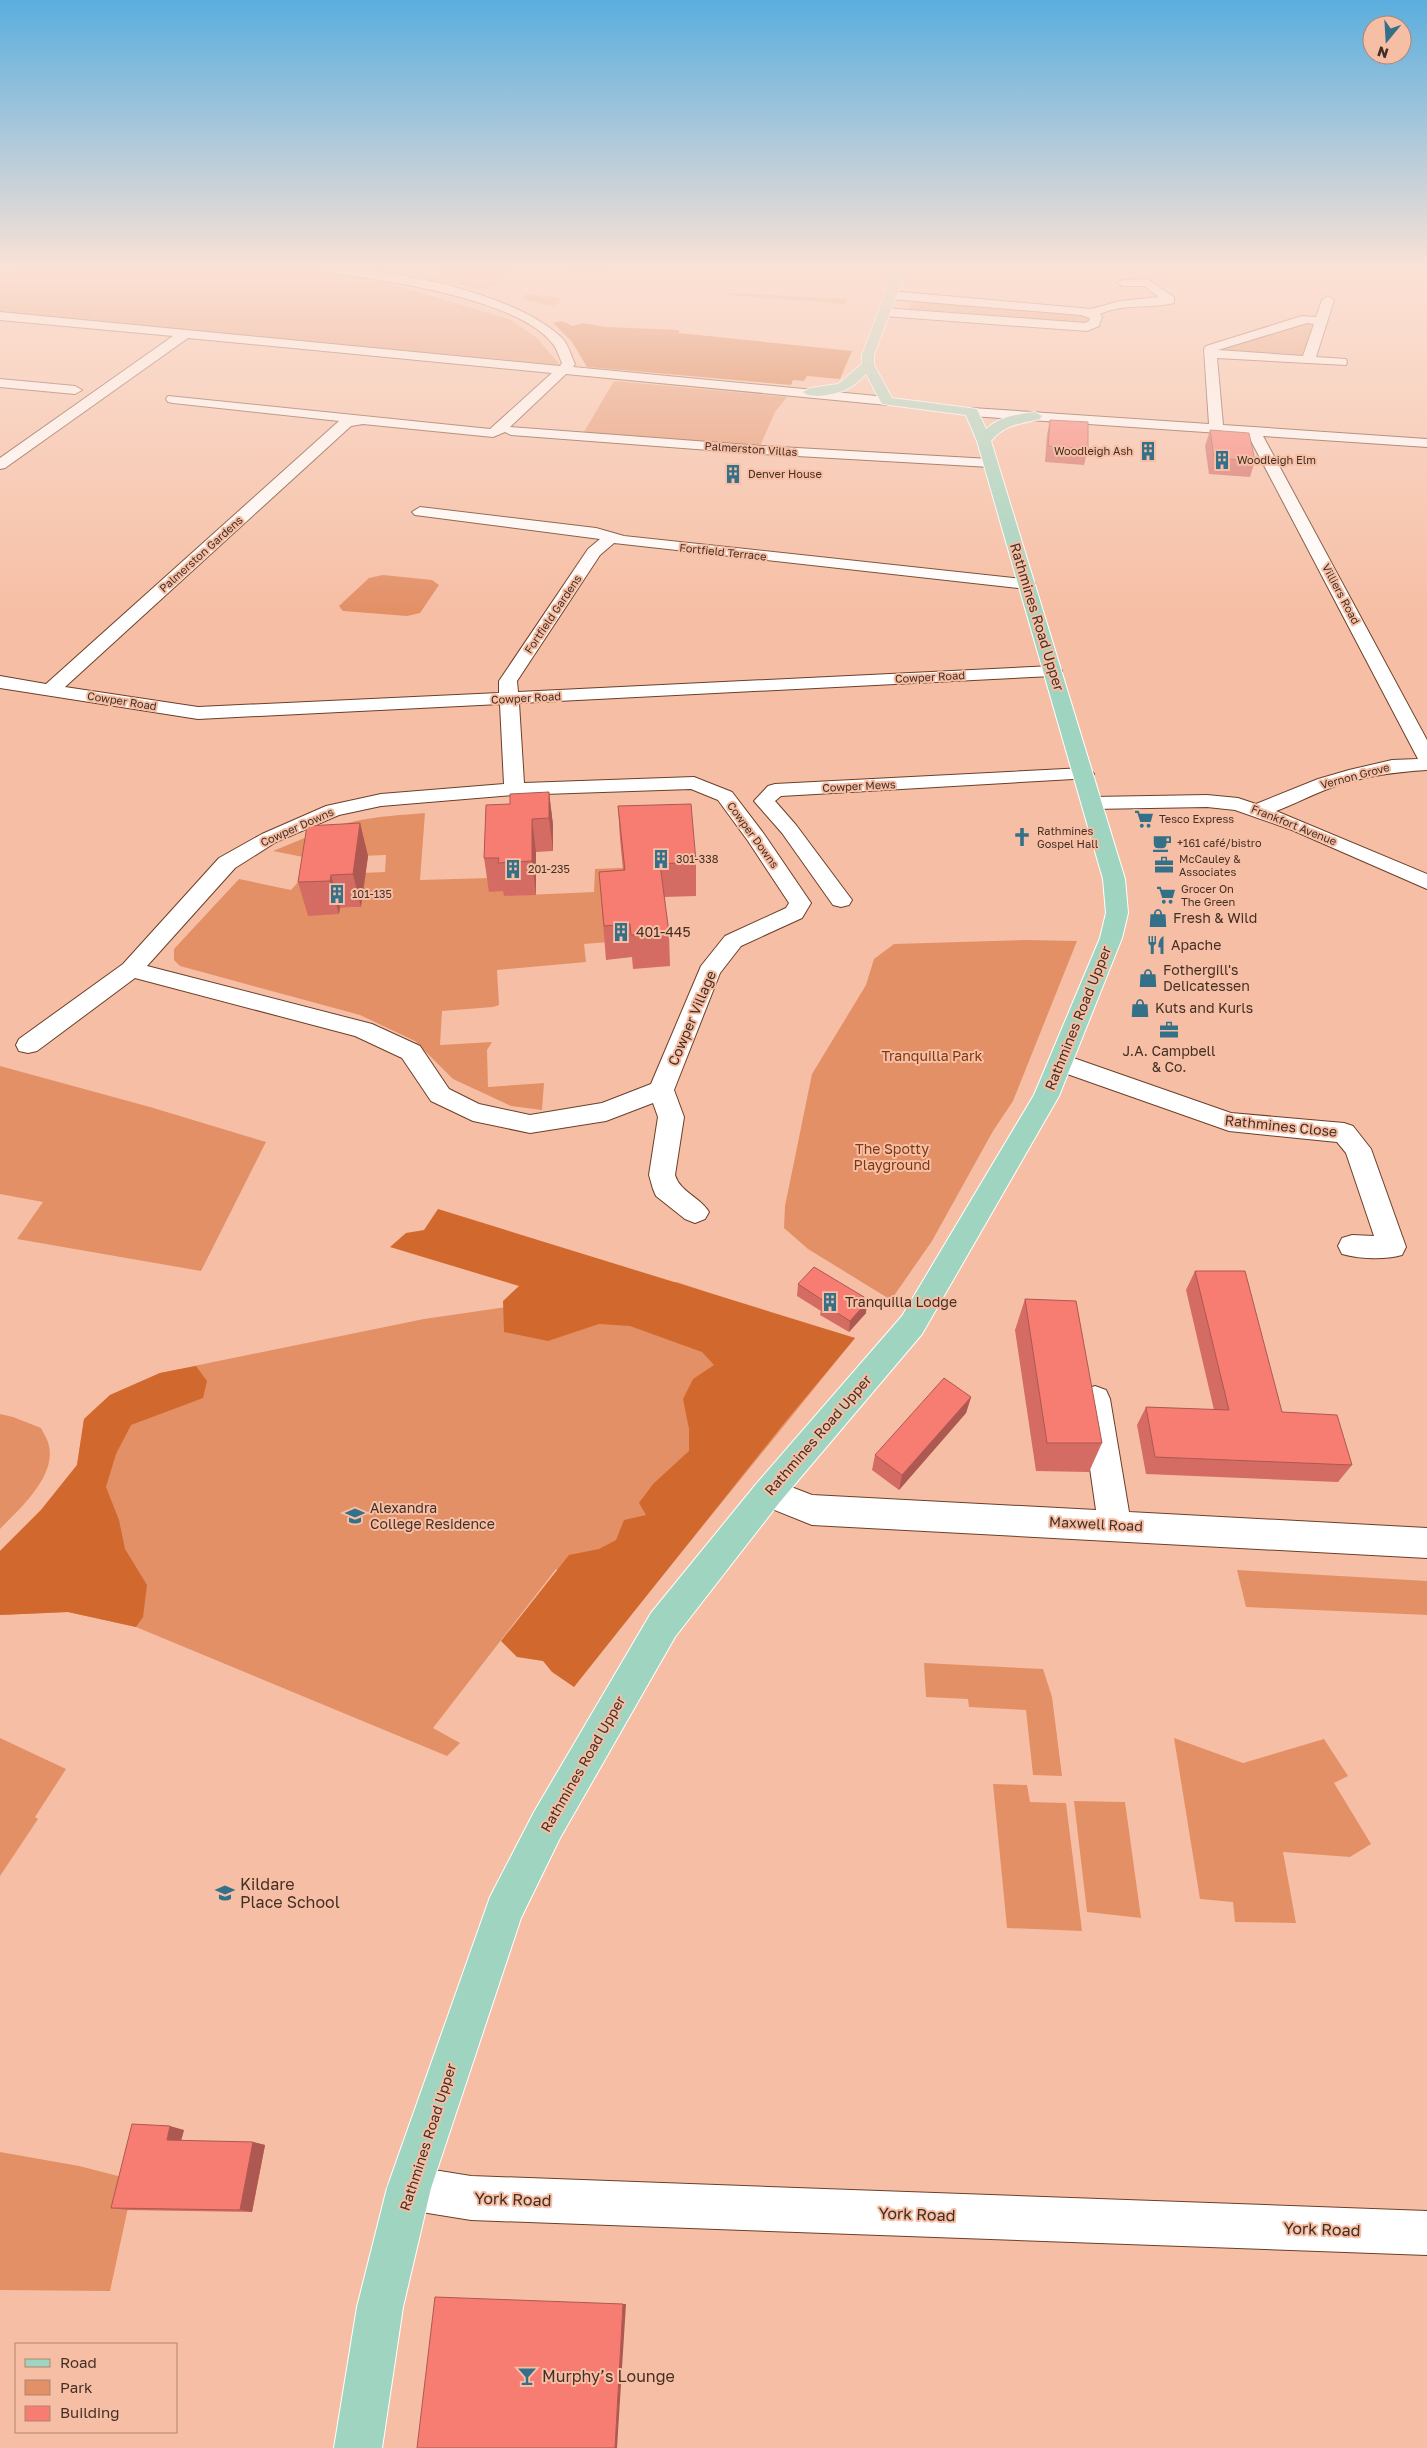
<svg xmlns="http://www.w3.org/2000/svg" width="1427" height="2448" font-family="'Golos Text',sans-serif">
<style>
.green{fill:#e39067}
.forest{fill:#d1682e}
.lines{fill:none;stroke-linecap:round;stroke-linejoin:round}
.minor-casing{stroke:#6c3f28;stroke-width:2}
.major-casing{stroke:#fff;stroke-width:2}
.minor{fill:#fff;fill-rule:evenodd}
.major{fill:#9fd4c0;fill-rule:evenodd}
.wall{fill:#d46c63}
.shaded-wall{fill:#ad5850}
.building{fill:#f77d73;stroke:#ad5850}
.labels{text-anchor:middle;stroke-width:4;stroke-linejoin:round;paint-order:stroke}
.far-street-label{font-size:11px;fill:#442f24;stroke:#f6bfa5}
.far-poi-label{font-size:11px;fill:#442f24;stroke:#f6bfa5;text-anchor:start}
.street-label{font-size:14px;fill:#442f24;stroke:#f6bfa5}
.poi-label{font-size:14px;fill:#442f24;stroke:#f6bfa5;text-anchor:start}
.park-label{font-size:14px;fill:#7d3810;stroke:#f6bfa5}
.near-poi-label{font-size:16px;fill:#442f24;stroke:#f6bfa5;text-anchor:start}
.near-street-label{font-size:16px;fill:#442f24;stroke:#f6bfa5}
</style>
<rect width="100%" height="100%" fill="#f6bfa5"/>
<!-- green -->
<g class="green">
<path d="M49 267H261L336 273 381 281 509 319 537 338 560 365 0 312V271Z"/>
<path d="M446 267H518L498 284 486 289 430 281Z"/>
<path d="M730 293 848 299 845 304 728 295Z"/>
<path d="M526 294 562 298 554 307 524 299Z"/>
<path d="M924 301 1080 313 1088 316 1089 321 1080 324 919 313 909 309 911 303Z"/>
<path d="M1303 323 1313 325 1306 353 1302 356 1225 352 1221 350Z"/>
<path d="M614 381 787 397 775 412 760 446 584 432Z"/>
<path d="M383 575 432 580 439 585 420 613 407 616 343 611 339 606 369 578Z"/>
<path d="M425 813 420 880 490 878 504 891V896L594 892 595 869 645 867 609 942 584 944 586 962 497 970 499 1005 493 1007 442 1011 440 1045 492 1042 487 1050 488 1087 544 1083 542 1110 511 1106 453 1079 415 1041 360 1015 180 966 174 960V949L239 879 291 890 305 874 339 914 340 908 361 907 365 875 362 873 385 872 386 855 308 858 273 851C301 840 327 827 356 821 379 816 402 815 425 813Z"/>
<path d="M1026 940 1077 941 1013 1101 993 1131 932 1241 891 1300 808 1249 784 1228 785 1206 812 1074 866 985 874 959 894 944Z"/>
<path d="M0 1066 150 1107 266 1142 201 1271 17 1239 43 1202 0 1194Z"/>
<path d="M677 1282 764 1311 855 1338 634 1611 556 1569 433 1728 460 1743 447 1756 136 1627 68 1612 0 1615V1551L41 1510 77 1465 84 1419 110 1395 160 1373 424 1319Z"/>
<path d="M0 1414 13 1417 41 1428C44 1434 48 1440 49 1446 56 1477 19 1509 0 1529Z"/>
<path d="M1237 1570 1427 1581V1615L1246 1607Z"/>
<path d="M924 1663 1043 1669 1052 1697 1062 1776 1033 1775 1026 1710 969 1707 968 1699 926 1697Z"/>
<path d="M0 1738 66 1769 35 1817 38 1819 0 1876Z"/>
<path d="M1174 1738 1243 1763 1324 1739 1348 1776 1334 1783 1371 1844 1350 1857 1283 1852 1296 1923 1235 1922 1233 1902 1200 1899Z"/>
<path d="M993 1784 1027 1785 1030 1802 1066 1803 1082 1931 1007 1928Z"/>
<path d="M1074 1801 1125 1802 1141 1918 1087 1912Z"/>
<path d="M0 2152 79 2166 134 2180 110 2291 0 2290Z"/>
</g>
<!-- forest -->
<g class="forest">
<path d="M529 267H611L606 273Z"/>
<path d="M562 321 573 326 582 323 607 327 679 330V333L852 351 840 379 807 376 804 381 793 380 791 385 587 367 572 342 553 323Z"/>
<path d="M438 1209 855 1338 785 1422 574 1687 552 1672 543 1661 517 1657 501 1641 569 1555 599 1549 616 1540 624 1520 646 1515 639 1503 653 1484 689 1451V1429L683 1399 693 1379 714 1365 702 1352 630 1326 599 1324 548 1341 504 1332 503 1301 519 1286 390 1247 406 1233 424 1230Z"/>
<path d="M196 1366 207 1381 203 1398 131 1425 116 1454 106 1487 119 1520 125 1549 147 1585 143 1617 136 1627 68 1612 0 1615V1551L41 1510 77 1465 84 1419 110 1395 160 1373Z"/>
</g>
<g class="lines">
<!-- minor casing -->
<g class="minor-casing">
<g id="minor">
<path d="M0 267H34L28 270 0 273Z"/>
<path d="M302 267C372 264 509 289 561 337 568 343 571 356 575 364L573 367 887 397 894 401 887 405 566 374 510 427 762 446 990 459 997 463 990 467 762 454 511 435 505 432 493 437 363 424 351 426 65 687 198 707 499 693V681L588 549 600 539 415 515 412 512 420 507 596 528 624 536 1033 580 1035 584 1033 588 1027 589 614 543 600 555 517 681 518 692 1053 666 1059 667 1062 671 1059 675 1053 676 519 703 524 783 694 777 732 792 764 834 811 903 802 918 741 946 720 973 674 1090 684 1117 675 1175C680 1192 700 1197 709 1212L705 1219 695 1223 685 1219 656 1196 653 1189 649 1175 658 1117 653 1103 606 1121 530 1133 473 1121 431 1101 402 1058 355 1036 135 978 37 1051 28 1053 19 1051 16 1045 19 1039 123 964 219 858 262 834 326 806 381 794 504 784 500 704 198 719 0 688V676L46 684 339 421 173 403 168 402 166 399 168 396 490 429 552 373 188 338 5 468 0 469V458L173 336 0 320V312L560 366 562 363C559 357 557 348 552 343 515 296 367 277 308 270ZM691 789 718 800 748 841 789 903 786 908 725 936 701 966 651 1084 602 1103 530 1115 479 1104 449 1089 420 1046 372 1024 147 966 235 868 276 842 339 815 381 806 514 795Z"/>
<path d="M1147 279 1174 297V303C1150 309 1124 303 1100 314L1102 317 1099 326 1087 331 884 316 878 312 884 308 1085 323 1089 321 1090 318 1081 315 890 299 884 295 890 291 1091 309 1120 301 1159 297 1144 286H1123L1117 283 1123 280Z"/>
<path d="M1328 296 1334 300 1316 357 1346 359 1347 362 1346 365 1217 358 1223 425 1427 439V447L1263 436 1427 740V770C1395 772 1363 776 1333 787 1313 794 1295 804 1276 811L1427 874V889L1292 830 1235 810 1207 807 1092 809 1085 807 1082 803 1085 799 1092 797 1207 795 1238 798 1256 804 1318 779 1349 770 1392 760 1418 759 1248 435 972 416 965 412 972 408 1209 424 1204 349 1206 346 1302 316 1316 317 1322 300ZM1307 323 1314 324 1303 356 1218 350Z"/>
<path d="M0 379 75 386 82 390 75 394 0 387Z"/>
<path d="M1084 768 1091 770 1094 774 1091 778 781 796 775 801 796 825 852 900 849 905 841 907 833 905 782 833 754 801 768 786 775 784Z"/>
<path d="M1062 1054 1231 1113 1344 1123 1353 1126 1371 1149 1406 1247 1402 1255C1384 1260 1360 1259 1342 1254L1338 1246 1342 1238 1352 1235 1374 1236 1346 1153 1337 1142 1229 1131 1053 1069 1050 1063 1053 1057Z"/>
<path d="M1095 1386 1106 1390 1110 1399 1129 1512 1427 1528V1558L812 1525 757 1503 752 1493 757 1483 768 1478 812 1495 1096 1510 1080 1399 1084 1390Z"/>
<path d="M409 2166 471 2176 1427 2211V2255L471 2220 409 2210 394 2203 387 2188 394 2173Z"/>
</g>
</g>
<!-- major casing -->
<g class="major-casing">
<path id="major" d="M895 267H907L874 355V365L892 398 977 409 986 429C999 417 1017 414 1035 412L1042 416 1040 419C1020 424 1005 424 991 441L1125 879 1128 913 1122 938 1059 1096 922 1334 779 1503 675 1637 560 1838 521 1918 431 2188 403 2307 382 2448H334L357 2307 387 2188 490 1897 534 1812 651 1613 757 1483 902 1316 1034 1095 1100 938 1106 913 1103 879 977 441 966 415 882 404 866 374C860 380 854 386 847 389 837 394 811 400 803 392L810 388 838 384 862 364V355Z"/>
</g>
<!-- minor -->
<use href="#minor" class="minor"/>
<!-- major -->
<use href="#major" class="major"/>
</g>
<!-- wall -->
<g class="wall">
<path d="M1050 420 1088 449 1084 465 1045 462 1047 435Z"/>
<path d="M1210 430 1255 461 1250 477 1209 474 1205 446Z"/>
<path d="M549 792 553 825V851L536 852V895L504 896 503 891 489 892 484 858 510 804Z"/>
<path d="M618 806 696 862V896L664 897 669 933 670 966 633 969 632 957 606 960 599 872 623 870 620 839Z"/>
<path d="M360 823 368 856 361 907 340 908 339 914 308 916 298 882Z"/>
<path d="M1195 1271 1282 1412 1352 1465 1338 1482 1146 1474 1137 1425 1146 1407 1214 1410 1186 1290Z"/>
<path d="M798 1284 864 1297 866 1313 849 1332 820 1315 821 1311 797 1296Z"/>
<path d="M1025 1299 1102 1443 1089 1472 1036 1471 1015 1330Z"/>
<path d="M971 1397 966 1413 899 1490 872 1470 875 1455Z"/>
<path d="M184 2130 181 2141 253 2142 265 2145 252 2212 127 2210 111 2208Z"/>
</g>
<!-- shaded-wall -->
<g class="shaded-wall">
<path d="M549 792 553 825V851L549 818Z"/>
<path d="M532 819 536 852V895L532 861Z"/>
<path d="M360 823 368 856 361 907 353 874Z"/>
<path d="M331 875 340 908 339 914 330 881Z"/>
<path d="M864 1297 863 1307 867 1302 866 1313 849 1332 850 1321Z"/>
<path d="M971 1397 966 1413 899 1490 902 1475Z"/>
<path d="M170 2126 184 2130 180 2144 167 2140Z"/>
<path d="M253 2142 265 2145 252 2212 240 2210Z"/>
<path d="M623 2304H626L617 2448H615Z"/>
</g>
<!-- building -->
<g class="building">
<path d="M1050 420 1088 422V449L1048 446Z"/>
<path d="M1210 430 1249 433 1255 461 1214 458Z"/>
<path d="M549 792V818L532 819V861L498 863 499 858H484L486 805 510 804V794Z"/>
<path d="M691 804 696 862 660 864 669 933 631 935 630 924 604 926 599 872 625 870 618 806Z"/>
<path d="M360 823 353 874 331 875 330 881 298 882 307 826Z"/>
<path d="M814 1267 864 1297 863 1299 867 1302 850 1321 822 1303 824 1301 798 1284Z"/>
<path d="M1195 1271H1245L1282 1412 1337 1415 1352 1465 1155 1457 1146 1407 1229 1410Z"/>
<path d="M1025 1299 1076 1301 1102 1443H1047Z"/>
<path d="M944 1378 971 1397 902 1475 875 1455Z"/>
<path d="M132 2124 170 2126 167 2140 253 2142 240 2210 111 2208Z"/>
<path d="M435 2297 623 2304 615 2448H417Z"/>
</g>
<!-- sky -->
<linearGradient id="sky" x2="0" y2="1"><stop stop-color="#5aaede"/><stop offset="0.44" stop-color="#fbe2d6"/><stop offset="1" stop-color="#fbe2d6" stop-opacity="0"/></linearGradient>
<rect width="1427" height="610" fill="url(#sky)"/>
<!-- icons -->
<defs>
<g id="building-bare" transform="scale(1.5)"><path d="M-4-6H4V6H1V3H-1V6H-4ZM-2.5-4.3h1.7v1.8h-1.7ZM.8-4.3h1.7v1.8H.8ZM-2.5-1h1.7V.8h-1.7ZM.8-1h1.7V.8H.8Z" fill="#347087" stroke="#f6bfa5" stroke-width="2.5" paint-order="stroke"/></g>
<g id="supermarket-bare" transform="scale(1.5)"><path d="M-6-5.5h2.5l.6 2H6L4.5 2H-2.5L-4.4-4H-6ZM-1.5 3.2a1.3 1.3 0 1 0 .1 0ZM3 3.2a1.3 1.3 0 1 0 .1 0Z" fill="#347087" stroke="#f6bfa5" stroke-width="2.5" paint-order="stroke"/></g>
<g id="church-bare" transform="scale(1.5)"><path d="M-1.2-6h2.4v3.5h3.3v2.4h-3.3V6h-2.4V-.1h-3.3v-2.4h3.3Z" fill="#347087" stroke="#f6bfa5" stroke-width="2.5" paint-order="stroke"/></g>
<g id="cafe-bare" transform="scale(1.5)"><path d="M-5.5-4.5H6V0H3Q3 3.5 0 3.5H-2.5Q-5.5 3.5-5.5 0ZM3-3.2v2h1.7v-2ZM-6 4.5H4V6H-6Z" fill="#347087" stroke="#f6bfa5" stroke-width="2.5" paint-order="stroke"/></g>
<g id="office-bare" transform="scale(1.5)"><path d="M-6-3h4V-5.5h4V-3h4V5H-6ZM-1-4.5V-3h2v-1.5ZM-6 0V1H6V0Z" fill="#347087" stroke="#f6bfa5" stroke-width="2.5" paint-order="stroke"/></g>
<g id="shop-bare" transform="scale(1.5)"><path d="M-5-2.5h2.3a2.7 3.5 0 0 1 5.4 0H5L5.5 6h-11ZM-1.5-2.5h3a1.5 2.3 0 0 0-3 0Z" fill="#347087" stroke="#f6bfa5" stroke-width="2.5" paint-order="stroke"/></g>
<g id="restaurant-bare" transform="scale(1.5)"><path d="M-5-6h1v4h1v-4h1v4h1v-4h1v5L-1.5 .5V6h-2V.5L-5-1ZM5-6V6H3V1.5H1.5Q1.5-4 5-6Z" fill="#347087" stroke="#f6bfa5" stroke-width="2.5" paint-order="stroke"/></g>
<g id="school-bare" transform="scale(1.5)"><path d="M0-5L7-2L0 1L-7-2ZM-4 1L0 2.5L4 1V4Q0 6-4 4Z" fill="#347087" stroke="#f6bfa5" stroke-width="2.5" paint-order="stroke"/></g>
<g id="bar-bare" transform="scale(1.5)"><path d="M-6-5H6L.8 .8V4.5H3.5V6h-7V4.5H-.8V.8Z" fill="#347087" stroke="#f6bfa5" stroke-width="2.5" paint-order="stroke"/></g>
</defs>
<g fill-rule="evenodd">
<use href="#building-bare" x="1148" y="451"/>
<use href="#building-bare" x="1222" y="460"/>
<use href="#building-bare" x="733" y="474"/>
<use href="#supermarket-bare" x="1144" y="819"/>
<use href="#church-bare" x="1022" y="837"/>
<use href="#cafe-bare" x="1162" y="843"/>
<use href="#building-bare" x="661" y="859"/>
<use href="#office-bare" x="1164" y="865"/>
<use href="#building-bare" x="513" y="869"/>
<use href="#building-bare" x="337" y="894"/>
<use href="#supermarket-bare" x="1166" y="895"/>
<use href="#shop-bare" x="1158" y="918"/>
<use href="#building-bare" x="621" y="932"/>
<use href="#restaurant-bare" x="1156" y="945"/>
<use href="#shop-bare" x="1148" y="978"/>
<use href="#shop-bare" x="1140" y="1008"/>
<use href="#office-bare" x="1169" y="1030"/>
<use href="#building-bare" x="830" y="1302"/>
<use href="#school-bare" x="355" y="1516"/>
<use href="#school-bare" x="225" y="1893"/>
<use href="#bar-bare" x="527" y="2376"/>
</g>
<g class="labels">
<!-- far-street labels -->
<g class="far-street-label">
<text transform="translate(751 449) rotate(4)" y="4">Palmerston Villas</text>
<text transform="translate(723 552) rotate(6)" y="4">Fortfield Terrace</text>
<text transform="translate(201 554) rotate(-42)" y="4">Palmerston Gardens</text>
<text transform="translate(1341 594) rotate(62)" y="4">Villiers Road</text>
<text transform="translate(553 614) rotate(-56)" y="4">Fortfield Gardens</text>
<text transform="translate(930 677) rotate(-3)" y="4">Cowper Road</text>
<text transform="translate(526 698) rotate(-3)" y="4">Cowper Road</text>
<text transform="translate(122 701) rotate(9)" y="4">Cowper Road</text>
<text transform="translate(1355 776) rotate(-15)" y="4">Vernon Grove</text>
<text transform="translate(859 786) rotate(-3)" y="4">Cowper Mews</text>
<text transform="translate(1294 825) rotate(22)" y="4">Frankfort Avenue</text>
<text transform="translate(297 827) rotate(-24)" y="4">Cowper Downs</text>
<text transform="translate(753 835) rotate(54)" y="4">Cowper Downs</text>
</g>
<!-- far-poi labels -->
<g class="far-poi-label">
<text x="1133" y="455" text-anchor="end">Woodleigh Ash</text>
<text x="1237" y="464">Woodleigh Elm</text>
<text x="748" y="478">Denver House</text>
<text x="1159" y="823">Tesco Express</text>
<text x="1037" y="835">Rathmines<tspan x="1037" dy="13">Gospel Hall</tspan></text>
<text x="1177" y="847">+161 café/bistro</text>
<text x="676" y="863">301-338</text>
<text x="1179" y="863">McCauley &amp;<tspan x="1179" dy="13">Associates</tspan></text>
<text x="528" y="873">201-235</text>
<text x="1181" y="893">Grocer On<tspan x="1181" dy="13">The Green</tspan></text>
<text x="352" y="898">101-135</text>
</g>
<!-- street labels -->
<g class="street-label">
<text transform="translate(1037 617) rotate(73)" y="5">Rathmines Road Upper</text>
<text transform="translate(692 1018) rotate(-67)" y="5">Cowper Village</text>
<text transform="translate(1078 1018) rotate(-68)" y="5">Rathmines Road Upper</text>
<text transform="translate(1281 1126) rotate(6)" y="5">Rathmines Close</text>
<text transform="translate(818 1435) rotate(-49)" y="5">Rathmines Road Upper</text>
<text transform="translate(1096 1524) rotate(3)" y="5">Maxwell Road</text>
<text transform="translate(583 1764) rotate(-60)" y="5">Rathmines Road Upper</text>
<text transform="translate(428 2137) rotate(-72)" y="5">Rathmines Road Upper</text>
</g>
<!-- poi labels -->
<g class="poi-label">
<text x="1173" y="923">Fresh &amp; Wild</text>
<text x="636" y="937">401-445</text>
<text x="1171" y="950">Apache</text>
<text x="1163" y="975">Fothergill's<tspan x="1163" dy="16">Delicatessen</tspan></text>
<text x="1155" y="1013">Kuts and Kurls</text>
<text x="1169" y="1056" text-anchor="middle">J.A. Campbell<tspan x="1169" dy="16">&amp; Co.</tspan></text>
<text x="845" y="1307">Tranquilla Lodge</text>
<text x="370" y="1513">Alexandra<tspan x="370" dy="16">College Residence</tspan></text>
</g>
<!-- park labels -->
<g class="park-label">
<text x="932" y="1061">Tranquilla Park</text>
<text x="892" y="1154">The Spotty<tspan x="892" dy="16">Playground</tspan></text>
</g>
<!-- near-poi labels -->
<g class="near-poi-label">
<text x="240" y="1890">Kildare<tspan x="240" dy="18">Place School</tspan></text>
<text x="542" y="2382">Murphy’s Lounge</text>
</g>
<!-- near-street labels -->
<g class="near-street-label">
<text transform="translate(513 2199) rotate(2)" y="6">York Road</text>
<text transform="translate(917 2214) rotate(2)" y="6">York Road</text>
<text transform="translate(1322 2229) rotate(2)" y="6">York Road</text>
</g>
</g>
<!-- legend -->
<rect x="15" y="2343" width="162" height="90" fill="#f6bfa5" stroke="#af8571"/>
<rect x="25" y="2359" width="25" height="8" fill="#9fd4c0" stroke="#af8571"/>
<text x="60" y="2368" font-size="15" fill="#442f24">Road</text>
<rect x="25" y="2380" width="25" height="15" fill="#e39067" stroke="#af8571"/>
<text x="60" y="2393" font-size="15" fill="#442f24">Park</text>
<rect x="25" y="2406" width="25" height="15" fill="#f77d73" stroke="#af8571"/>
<text x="60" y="2418" font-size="15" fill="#442f24">Building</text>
<!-- north arrow -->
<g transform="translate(1387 40) rotate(198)"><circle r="24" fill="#f6bfa5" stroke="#af8571"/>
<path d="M0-4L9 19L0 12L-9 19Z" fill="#347087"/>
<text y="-8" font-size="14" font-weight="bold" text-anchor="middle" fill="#442f24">N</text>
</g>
</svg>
